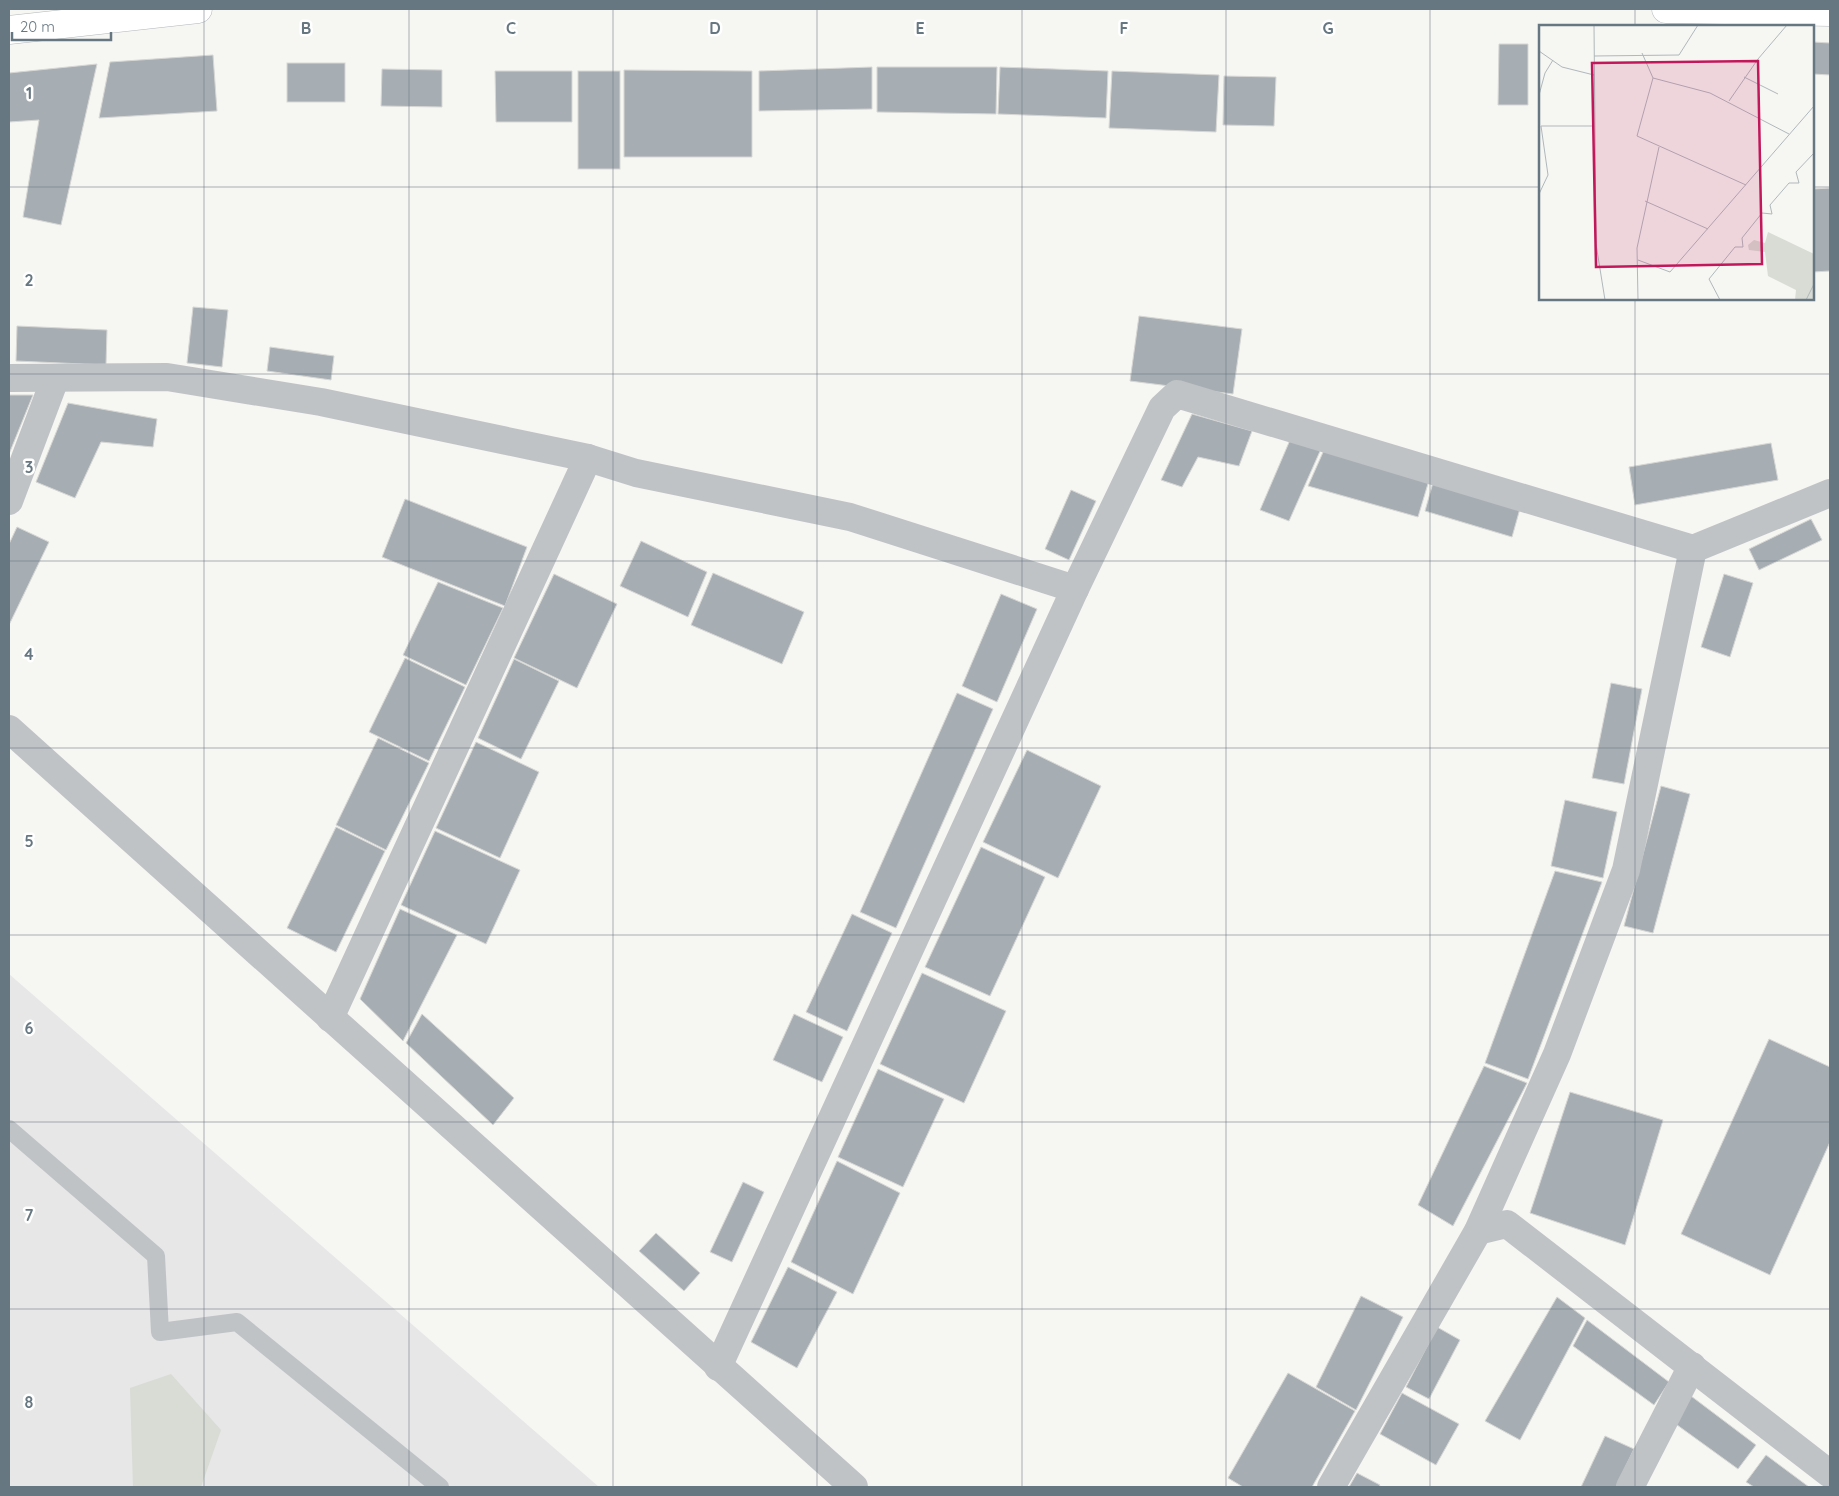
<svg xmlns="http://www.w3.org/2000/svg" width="1839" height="1496" font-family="Quicksand,sans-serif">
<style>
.built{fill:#e6e7e6}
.green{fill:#d8dcd4}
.building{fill:#a7aeb3;stroke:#d7d7d5}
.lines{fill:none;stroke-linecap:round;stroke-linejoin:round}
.secondary-casing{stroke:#b2b7ba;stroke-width:29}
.lane{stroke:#bfc3c6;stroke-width:18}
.street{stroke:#bfc3c6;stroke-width:28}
.secondary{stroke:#fff;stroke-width:28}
.grid{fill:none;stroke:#677781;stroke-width:1;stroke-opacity:0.55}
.inset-road{fill:none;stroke:#b0b8bb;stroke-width:1}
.view{fill:#c2185b;fill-opacity:0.15;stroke:#c2185b;stroke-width:2.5}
.inset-edge{fill:none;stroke:#677781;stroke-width:2.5}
.grid-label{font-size:16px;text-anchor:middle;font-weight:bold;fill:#677781;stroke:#fff;stroke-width:5;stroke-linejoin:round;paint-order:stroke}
</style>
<rect width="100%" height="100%" fill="#f6f6f3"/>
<!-- built -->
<path class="built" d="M9 974 599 1487H9Z"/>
<!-- green -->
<path class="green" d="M171 1374 221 1430 201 1487H133L130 1388Z"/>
<!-- building -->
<g class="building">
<path d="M1813 42 1830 43V75L1813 74Z"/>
<path d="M1499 44H1528V105H1498Z"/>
<path d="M213 55 217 111 99 118 110 62Z"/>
<rect x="287" y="63" width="58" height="39"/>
<path d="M97 64 61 225 23 217 39 120 9 122V73Z"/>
<path d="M872 67V109L759 111V71Z"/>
<path d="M877 67H997L996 114 877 112Z"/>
<path d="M1000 67 1108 71 1106 118 998 114Z"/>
<path d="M382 69 442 70V107L381 106Z"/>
<path d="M624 70 752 71V157H624Z"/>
<path d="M495 71H572V122H496Z"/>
<rect x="578" y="71" width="42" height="98"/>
<path d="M1112 71 1219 75 1216 132 1109 128Z"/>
<path d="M1224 76 1276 77 1274 126 1223 125Z"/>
<path d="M1830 188V271L1813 272V189Z"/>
<path d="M193 307 228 310 222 367 187 363Z"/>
<path d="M1139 316 1242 329 1233 394 1130 381Z"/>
<path d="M17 326 107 330 106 365 16 361Z"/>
<path d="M270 347 334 356 331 380 267 371Z"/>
<path d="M9 395H33L9 454Z"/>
<path d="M68 403 157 419 153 447 101 442 75 498 36 482Z"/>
<path d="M1192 414 1252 431 1239 466 1198 457 1182 487 1161 480Z"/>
<path d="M1290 440 1321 449 1289 521 1260 510Z"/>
<path d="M1771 443 1778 480 1635 505 1629 467Z"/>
<path d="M1324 450 1430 477 1418 517 1308 486Z"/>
<path d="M1434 479 1521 505 1512 537 1425 511Z"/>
<path d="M1071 490 1096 501 1069 560 1045 549Z"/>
<path d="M405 499 527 547 505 606 382 557Z"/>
<path d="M1811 519 1822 540 1759 570 1749 549Z"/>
<path d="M17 527 49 542 9 625V544Z"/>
<path d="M641 541 707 572 688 617 620 586Z"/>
<path d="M713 573 804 612 782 664 691 625Z"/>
<path d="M554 574 617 604 577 688 514 658Z"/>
<path d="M1724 574 1753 583 1730 657 1701 647Z"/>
<path d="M438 582 503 608 466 685 403 655Z"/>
<path d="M1001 594 1037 609 997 702 962 686Z"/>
<path d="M405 658 465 687 429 761 369 732Z"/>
<path d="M514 659 559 681 521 759 478 738Z"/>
<path d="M1611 683 1642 689 1624 784 1592 778Z"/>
<path d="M957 693 993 709 896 928 860 912Z"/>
<path d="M378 738 429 763 386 850 336 825Z"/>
<path d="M476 742 539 772 500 858 436 828Z"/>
<path d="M1027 750 1101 786 1058 878 983 842Z"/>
<path d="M1661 786 1690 794 1653 933 1624 926Z"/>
<path d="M1565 800 1617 812 1603 878 1551 866Z"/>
<path d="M336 827 385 851 336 952 287 928Z"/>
<path d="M435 831 520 870 486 944 401 905Z"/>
<path d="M981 847 1045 877 990 996 925 967Z"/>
<path d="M1555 871 1602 882 1528 1079 1485 1063Z"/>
<path d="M400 909 457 935 403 1041 360 999Z"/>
<path d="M852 914 892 933 847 1031 806 1012Z"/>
<path d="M922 973 1006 1011 964 1103 880 1064Z"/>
<path d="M422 1014 514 1098 493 1125 406 1043Z"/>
<path d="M794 1014 843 1037 822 1082 773 1060Z"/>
<path d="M1769 1039 1830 1067V1142L1770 1275 1681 1234Z"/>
<path d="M1484 1066 1527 1083 1453 1226 1418 1205Z"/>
<path d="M878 1069 944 1099 903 1187 838 1157Z"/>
<path d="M1570 1092 1663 1120 1625 1245 1530 1213Z"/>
<path d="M837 1161 900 1193 853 1294 791 1262Z"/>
<path d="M743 1182 764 1192 732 1262 710 1252Z"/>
<path d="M656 1233 700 1273 684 1291 639 1251Z"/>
<path d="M788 1267 837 1292 797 1368 751 1342Z"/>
<path d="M1361 1296 1403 1317 1356 1410 1316 1387Z"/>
<path d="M1557 1297 1585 1318 1520 1440 1485 1421Z"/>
<path d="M1587 1320 1669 1382 1654 1405 1573 1346Z"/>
<path d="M1437 1327 1460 1340 1429 1399 1406 1387Z"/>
<path d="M1288 1373 1355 1411 1312 1487H1243L1228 1478Z"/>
<path d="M1402 1393 1459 1424 1436 1465 1380 1434Z"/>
<path d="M1691 1396 1756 1445 1738 1469 1673 1422Z"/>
<path d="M1605 1436 1634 1449 1616 1487H1581Z"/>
<path d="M1766 1455 1809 1487H1754L1746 1482Z"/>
<path d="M1357 1473 1380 1485 1379 1487H1349Z"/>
</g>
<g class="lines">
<!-- secondary casing -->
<g class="secondary-casing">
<g id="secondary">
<path d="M1666 9 1830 12"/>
<path d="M9 30 198 9"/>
</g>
</g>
<!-- lane -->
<path class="lane" d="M9 1129 156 1256 160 1332 237 1322 440 1487"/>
<!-- street -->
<g class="street">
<path d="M9 378 167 377 321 402 588 458 636 473 850 517 1075 589"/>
<path d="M9 501 55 379"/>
<path d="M9 729 854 1487"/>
<path d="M330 1018 588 458"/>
<path d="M1478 1231 1507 1224 1830 1474"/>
<path d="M718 1367 1075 589 1162 408 1177 394 1693 549"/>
<path d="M1331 1487 1478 1231 1557 1054 1626 870 1693 549 1830 493"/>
<path d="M1630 1487 1692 1366"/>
</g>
<!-- secondary -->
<use href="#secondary" class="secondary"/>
</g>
<!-- grid -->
<path class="grid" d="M204 9V1487M409 9V1487M613 9V1487M817 9V1487M1022 9V1487M1226 9V1487M1430 9V1487M1635 9V26M9 187H1540M1813 187H1830M1635 299V1487M9 374H1830M9 561H1830M9 748H1830M9 935H1830M9 1122H1830M9 1309H1830"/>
<!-- overview -->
<g transform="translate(1539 25)">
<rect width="275" height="275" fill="#f6f6f3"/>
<path d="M229 207 275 229V275H256L257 265 229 251 226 227 210 225 209 220 215 215 226 218Z" fill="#d8dcd4"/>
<path class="inset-road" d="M55 0 57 219 66 275M0 26 23 42 55 50M103 28 114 53 171 68 250 109M55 31 140 30 159 0M205 52 239 69M114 53 98 111 207 160M0 70 6 48 14 35M190 76 219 34 248 0M0 169 9 150 2 101H55M106 176 169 204M99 235 131 247 275 81M99 275 98 223 120 122M181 275 170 254 196 222H204L203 213 223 188 233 189 231 180 250 158H260L257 147 275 128M267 275 275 259"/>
<path class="view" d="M219 36 223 239 57 242 53 38Z"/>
<rect width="275" height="275" class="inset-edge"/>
</g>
<g class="grid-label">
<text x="306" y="34">B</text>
<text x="511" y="34">C</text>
<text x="715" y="34">D</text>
<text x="920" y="34">E</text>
<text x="1124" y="34">F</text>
<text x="1328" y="34">G</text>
<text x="29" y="99">1</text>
<text x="29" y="286">2</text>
<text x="29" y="473">3</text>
<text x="29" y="660">4</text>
<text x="29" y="847">5</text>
<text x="29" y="1034">6</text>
<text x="29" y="1221">7</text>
<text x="29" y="1408">8</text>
</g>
<!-- border -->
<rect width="1839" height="1496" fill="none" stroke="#677781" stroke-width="20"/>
<!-- scale -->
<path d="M12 32v8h99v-8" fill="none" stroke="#677781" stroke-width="2.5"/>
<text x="20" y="32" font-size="15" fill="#677781" stroke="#ffffff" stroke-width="4" paint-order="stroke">20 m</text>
</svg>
